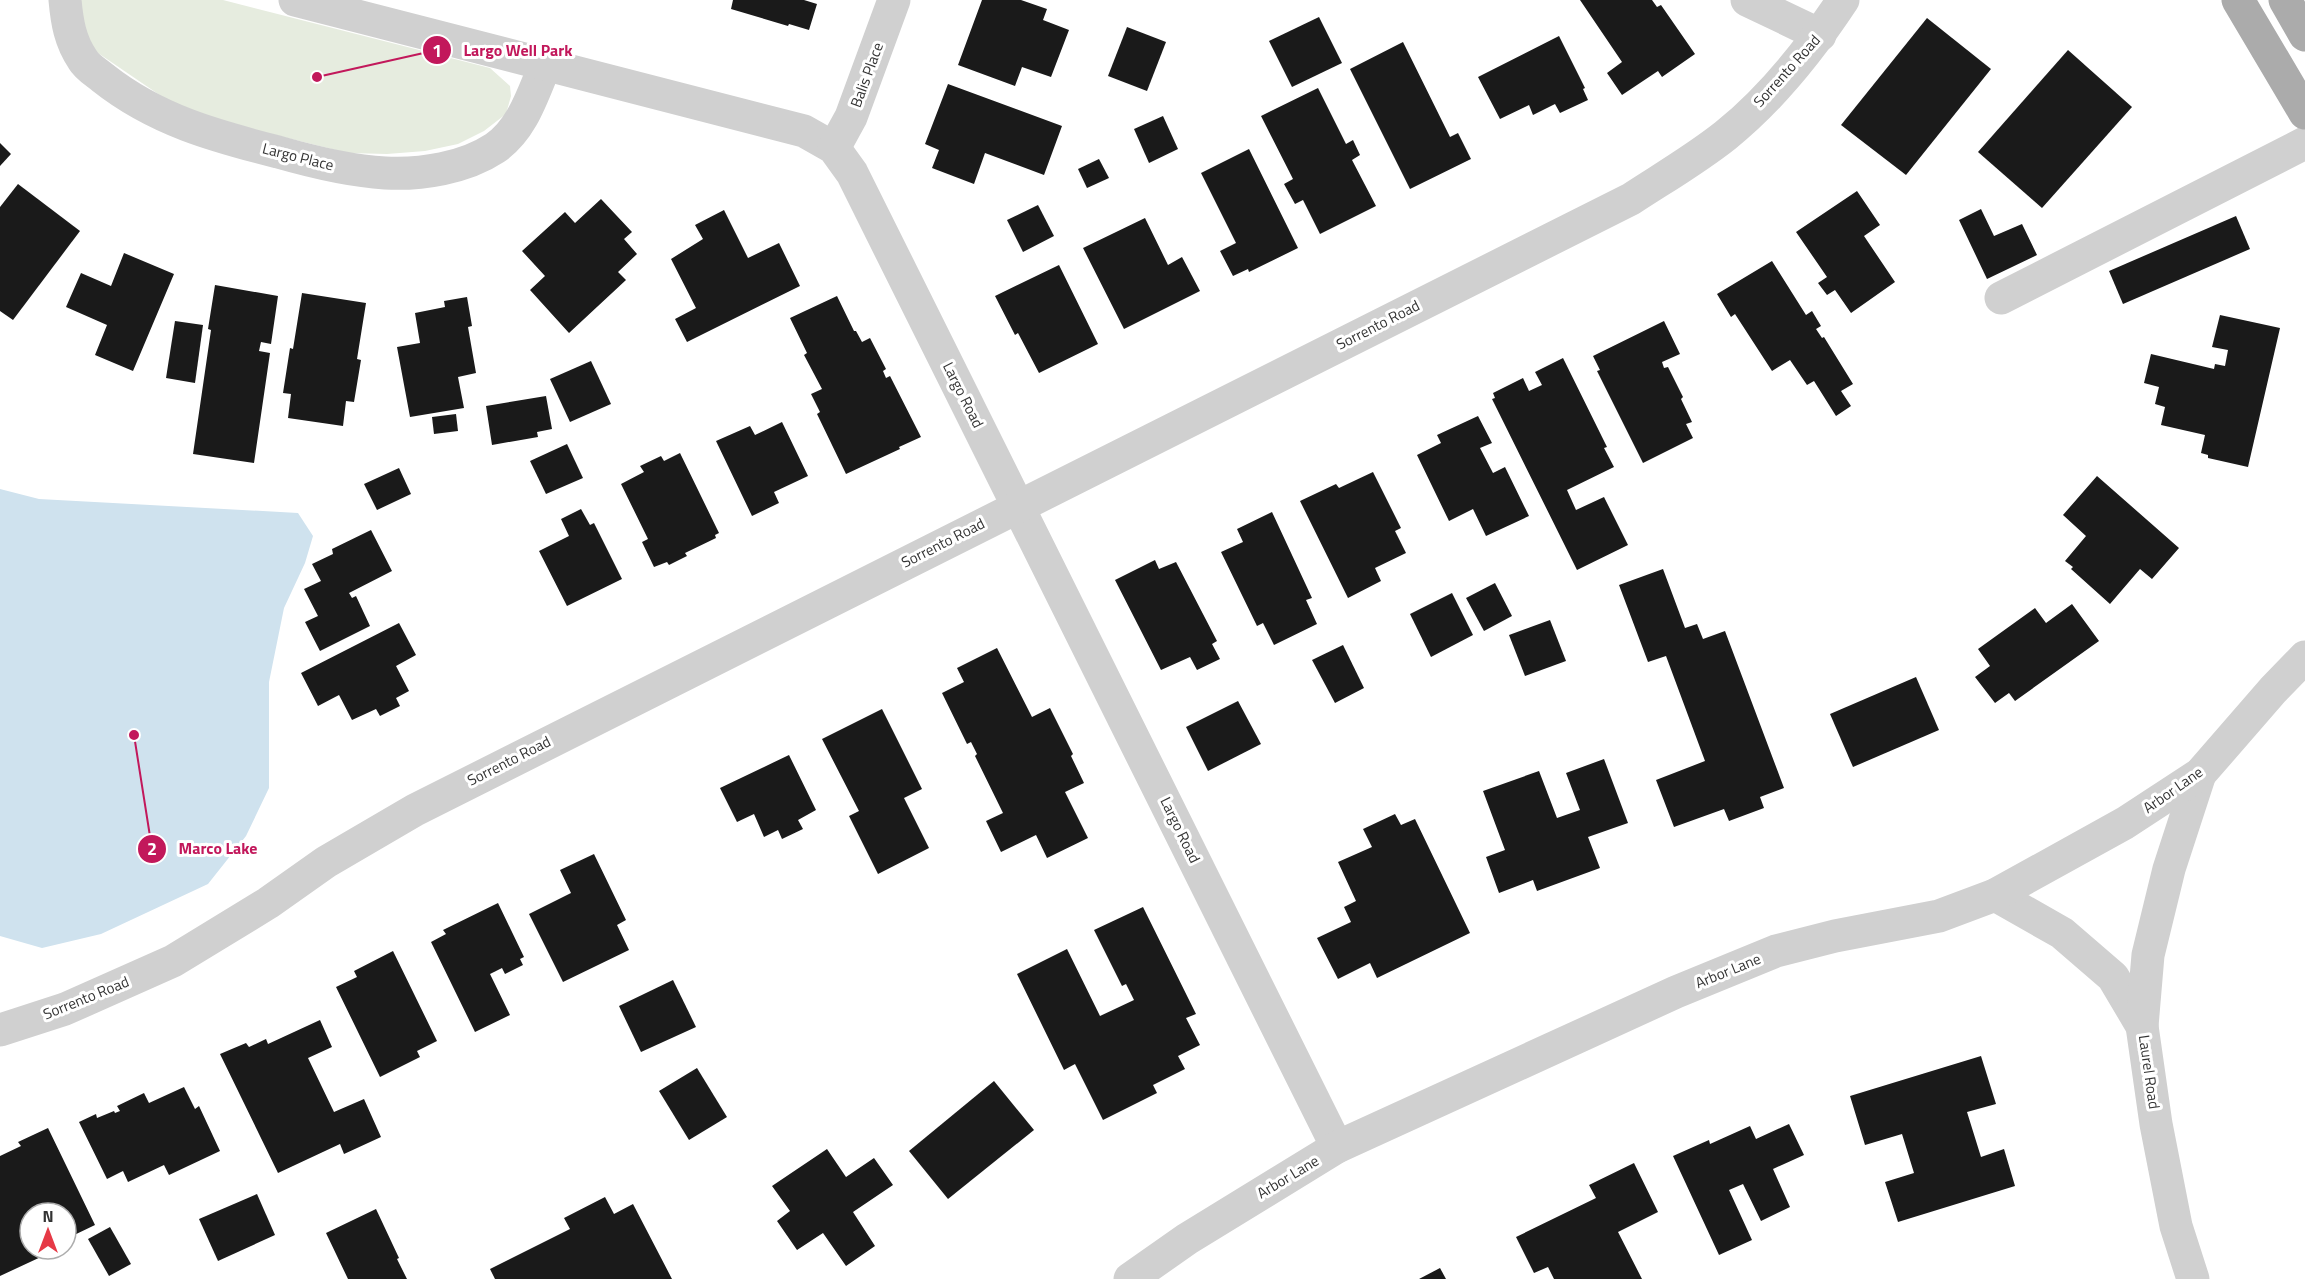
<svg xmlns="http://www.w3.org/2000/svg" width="2305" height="1279" font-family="'Titillium Web',sans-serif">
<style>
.green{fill:#e6ecdf}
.water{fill:#cfe2ee}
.building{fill:#1a1a1a}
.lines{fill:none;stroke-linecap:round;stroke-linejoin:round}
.minor{stroke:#d0d0d0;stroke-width:33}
.major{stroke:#ababab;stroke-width:33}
.labels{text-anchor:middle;stroke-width:6;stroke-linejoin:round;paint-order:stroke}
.street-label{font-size:15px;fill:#333;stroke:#fff}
.leader{fill:none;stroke:#c2185b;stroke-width:2}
.callout-dot{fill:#c2185b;stroke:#fff;stroke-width:2}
.mark-label{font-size:18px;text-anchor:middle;font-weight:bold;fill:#fff}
.callout-label{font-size:16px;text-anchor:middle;font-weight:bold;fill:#c2185b;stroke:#fff;stroke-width:6;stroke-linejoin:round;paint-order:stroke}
</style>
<rect width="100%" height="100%" fill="#fff"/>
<!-- green -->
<path class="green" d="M78 0H223L490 68 510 86 511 96 506 114 484 131 458 144 425 151 387 154 348 153 211 119 164 98 98 53 82 36Z"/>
<!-- water -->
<path class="water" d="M0 489 39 499 298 513 313 536 305 563 284 608 269 682V788L246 836 208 884 101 934 42 948 0 936Z"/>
<!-- building -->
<g class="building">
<path d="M733 0H804L817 4 809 30 789 24 788 26 731 9Z"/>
<path d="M982 0H1021L1047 9 1043 20 1069 30 1051 77 1022 67 1015 86 958 65Z"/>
<path d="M1580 0H1652L1657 7 1661 5 1695 54 1662 77 1658 71 1622 95 1607 73 1622 62Z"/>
<path d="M1319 17 1342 63 1292 87 1269 41Z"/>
<path d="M1927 18 1991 69 1906 175 1841 125Z"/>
<path d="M1127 27 1166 42 1147 91 1108 76Z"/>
<path d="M1559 36 1585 88 1583 89 1588 100 1560 113 1555 104 1533 115 1529 105 1500 119 1478 77Z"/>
<path d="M1403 42 1450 137 1458 133 1471 159 1410 189 1350 69Z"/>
<path d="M2068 50 2132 107 2042 208 1978 152Z"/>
<path d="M948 84 1062 126 1044 175 985 153 974 184 932 168 939 150 925 144Z"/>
<path d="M1318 88 1346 144 1353 140 1360 155 1352 160 1376 206 1320 234 1303 200 1295 204 1284 184 1293 179 1261 116Z"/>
<path d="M1163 116 1178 149 1149 163 1134 129Z"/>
<path d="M0 143 11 154 0 166Z"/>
<path d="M1249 149 1298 248 1249 272 1248 269 1233 276 1220 251 1236 243 1201 173Z"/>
<path d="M1099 159 1109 178 1087 188 1078 169Z"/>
<path d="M18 184 80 231 13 320 0 311V207Z"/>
<path d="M1857 191 1880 225 1864 236 1895 282 1851 313 1835 290 1827 295 1818 283 1827 277 1796 232Z"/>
<path d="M601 199 632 232 624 239 637 254 618 272 626 280 569 333 530 290 545 276 522 251 565 212 575 223Z"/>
<path d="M1038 205 1054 236 1023 252 1007 220Z"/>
<path d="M1981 209 1994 236 2022 224 2037 255 1987 279 1959 220Z"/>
<path d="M724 210 748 258 779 243 800 286 687 342 675 319 696 308 671 259 703 239 695 225Z"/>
<path d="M2236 216 2250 249 2123 304 2109 271Z"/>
<path d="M1145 218 1168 265 1182 257 1200 291 1124 329 1083 248Z"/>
<path d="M124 253 174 274 133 371 95 355 107 325 66 307 81 273 111 286Z"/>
<path d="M1772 261 1806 315 1812 311 1821 326 1816 329 1822 338 1824 337 1853 384 1841 391 1851 406 1836 416 1814 381 1807 385 1790 360 1772 371 1735 314 1731 317 1717 294Z"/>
<path d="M1059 265 1098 344 1039 373 1018 333 1015 335 995 296Z"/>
<path d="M215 285 278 296 271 344 261 342 259 351 270 353 254 463 193 454 211 330 208 329Z"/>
<path d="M302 293 366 303 357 359 361 360 354 402 346 401 343 426 288 418 291 394 283 393 290 348 293 349Z"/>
<path d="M837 296 854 331H856L862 342 870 338 886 369 883 371 886 378 890 376 921 437 899 447 900 449 846 474 817 414 820 412 811 394 822 389 804 355 807 353 790 318Z"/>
<path d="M467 297 472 326 468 327 476 373 458 377 464 408 410 417 397 347 420 343 415 313 445 307 444 301Z"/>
<path d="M2220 315 2280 328 2248 467 2208 458V455L2201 453 2205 435 2161 425 2165 407 2155 404 2159 387 2144 383 2151 354 2214 369 2215 364 2225 366 2228 350 2212 347Z"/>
<path d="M175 321 203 325 195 383 166 378Z"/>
<path d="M1664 321 1680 354 1662 362 1664 368 1668 367 1683 397 1681 399 1692 422 1686 424 1693 438 1643 463 1597 371 1600 370 1593 356Z"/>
<path d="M1563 358 1607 447 1604 448 1614 467 1567 490 1576 510 1604 497 1628 545 1577 570 1492 399 1495 398 1493 393 1523 378 1529 391 1542 385 1535 372Z"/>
<path d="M591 361 611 404 570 422 550 379Z"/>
<path d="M546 396 552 429 537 432 538 437 492 445 486 406Z"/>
<path d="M456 414 458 431 434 434 432 417Z"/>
<path d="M1478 416 1492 443 1480 448 1493 473 1505 467 1529 516 1486 536 1473 509 1449 521 1417 455 1441 443 1437 435Z"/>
<path d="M782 422 808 476 774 492 779 503 752 516 716 441 750 426 755 435Z"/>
<path d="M567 444 583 478 546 494 530 461Z"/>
<path d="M680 453 719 533 715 535 716 538 685 553 687 556 669 565 667 562 654 567 642 542 648 539 621 484 644 472 640 466 661 456 664 461Z"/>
<path d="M399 468 411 494 377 510 364 484Z"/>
<path d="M1373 472 1401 528 1395 531 1406 553 1375 568 1381 581 1348 598 1300 501 1336 484 1339 488Z"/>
<path d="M2097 476 2179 548 2152 579 2140 569 2110 604 2071 569 2073 567 2065 561 2086 536 2063 515Z"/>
<path d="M581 509 590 525 594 523 622 579 567 606 539 551 569 536 561 519Z"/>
<path d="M1272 512 1312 598 1306 600 1317 624 1274 645 1263 623 1257 626 1221 552 1243 542 1237 529Z"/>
<path d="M371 530 392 571 349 593 352 598 356 596 370 626 320 651 305 622 318 616 304 589 321 581 312 564 333 554 332 549Z"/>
<path d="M1155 560 1159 569 1176 562 1217 641 1212 644 1220 659 1197 670 1190 657 1161 670 1115 580Z"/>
<path d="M1663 569 1685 628 1697 624 1703 639 1725 631 1784 788 1760 797 1764 808 1729 821 1724 809 1674 827 1656 780 1705 761 1666 656 1648 662 1619 585Z"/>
<path d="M1495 583 1512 616 1484 631 1466 598Z"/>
<path d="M1452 593 1473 635 1431 657 1410 614Z"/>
<path d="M2072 604 2099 641 2015 701 2009 693 1995 703 1975 677 1990 666 1978 649 2035 608 2046 623Z"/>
<path d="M1550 620 1566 661 1525 676 1509 635Z"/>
<path d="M399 623 416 655 396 666 409 691 396 698 400 706 380 716 376 709 352 720 339 695 318 706 301 673Z"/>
<path d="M1343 645 1364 688 1335 703 1312 660Z"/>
<path d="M997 648 1032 717 1050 708 1073 754 1071 756 1084 783 1065 792 1088 838 1047 858 1036 835 1001 852 986 821 1003 813 975 756 977 754 971 742 967 744 942 693 964 682 957 668Z"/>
<path d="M1916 677 1939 730 1853 767 1830 714Z"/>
<path d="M1238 701 1261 744 1208 771 1186 727Z"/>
<path d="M882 709 922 789 904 798 929 848 878 874 849 816 859 811 822 739Z"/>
<path d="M789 755 816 810 798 820 803 829 782 839 778 830 764 837 754 814 737 822 720 788Z"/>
<path d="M1604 759 1628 823 1588 837 1600 868 1537 891 1533 880 1499 893 1486 857 1505 850 1483 791 1539 771 1557 818 1580 810 1566 773Z"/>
<path d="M1395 814 1401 825 1415 819 1470 933 1377 978 1370 963 1338 979 1317 938 1351 922 1344 907 1356 901 1338 862 1372 847 1363 829Z"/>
<path d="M594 854 626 920 617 925 629 950 563 982 529 914 571 893 560 870Z"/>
<path d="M498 903 524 957 520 959 523 965 505 974 502 968 490 974 510 1015 475 1032 431 942 446 934 443 930Z"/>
<path d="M1143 907 1196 1014 1186 1018 1200 1045 1178 1056 1185 1069 1153 1085 1157 1093 1103 1120 1075 1064 1064 1070 1017 974 1067 949 1100 1016 1134 1000 1126 984 1122 986 1094 930Z"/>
<path d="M393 951 437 1041 417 1051 420 1057 380 1077 336 987 357 977 354 971Z"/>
<path d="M673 980 696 1027 641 1052 619 1006Z"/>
<path d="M320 1020 332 1047 308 1058 334 1112 364 1099 381 1137 344 1154 340 1144 278 1173 220 1054 246 1043 249 1047 266 1039 268 1044Z"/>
<path d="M1981 1056 1996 1104 1967 1112 1981 1157 2004 1149 2015 1186 1898 1222 1885 1182 1914 1173 1902 1134 1865 1145 1850 1096Z"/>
<path d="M697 1068 727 1117 689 1140 659 1091Z"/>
<path d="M994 1081 1034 1130 948 1199 909 1151Z"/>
<path d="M184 1087 195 1109 199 1106 220 1151 169 1175 164 1165 128 1182 123 1171 107 1179 79 1122 96 1114 97 1118 114 1111 115 1113 120 1111 117 1106 144 1093 149 1103Z"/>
<path d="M1789 1124 1804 1155 1773 1169 1790 1207 1761 1221 1743 1184 1729 1190 1752 1240 1719 1255 1673 1156 1709 1140 1710 1144 1750 1126 1756 1139Z"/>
<path d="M48 1128 95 1225 70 1237 73 1242 66 1245V1213H30V1249H58L0 1276V1156L21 1146 18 1142Z"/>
<path d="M827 1149 846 1177 874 1158 893 1185 853 1212 875 1246 846 1266 823 1233 797 1250 777 1221 790 1211 772 1186Z"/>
<path d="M1634 1163 1658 1212 1618 1232 1642 1279H1554L1548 1267 1534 1273 1516 1237 1596 1198 1589 1185Z"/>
<path d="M257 1194 275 1235 218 1261 199 1219Z"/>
<path d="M605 1197 614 1214 633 1204 672 1279H495L490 1269 570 1229 564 1218Z"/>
<path d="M376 1209 399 1258 397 1259 407 1279H348L326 1233Z"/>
<path d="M110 1227 131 1264 109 1276 88 1239Z"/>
<path d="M1440 1268 1446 1279H1419Z"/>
</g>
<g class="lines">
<!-- minor -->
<g class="minor">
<path d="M65 0C67 22 70 41 83 60 87 67 97 73 103 78 156 120 215 136 278 152 313 162 349 171 385 173 421 175 465 168 495 148 523 129 533 93 546 63"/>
<path d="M295 0 804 131 834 148 852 173 1337 1147"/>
<path d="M1747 0 1820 35"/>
<path d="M834 148 851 117 894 0"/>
<path d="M2001 298 2305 143"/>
<path d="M1995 895 2062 933 2113 977 2142 1026 2156 1124 2176 1226 2193 1279"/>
<path d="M2142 1026 2148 955 2169 869 2200 774"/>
<path d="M0 1030 65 1009 173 961 268 903 326 862 415 810 1631 199C1663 178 1696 159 1726 135 1773 97 1810 50 1843 0"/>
<path d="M1130 1279 1187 1239 1337 1147 1676 992 1776 951 1835 936 1939 916 1995 895 2125 823 2200 774 2273 690 2305 657"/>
</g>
<!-- major -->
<g class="major">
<path d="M2238 0 2305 113"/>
<path d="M2285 0 2305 35"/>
</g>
</g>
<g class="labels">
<!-- street labels -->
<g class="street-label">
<text transform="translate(1787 71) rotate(-48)" y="5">Sorrento Road</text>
<text transform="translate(867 75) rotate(-70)" y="5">Balis Place</text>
<text transform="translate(298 157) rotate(14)" y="5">Largo Place</text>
<text transform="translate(1378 325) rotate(-27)" y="5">Sorrento Road</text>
<text transform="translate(963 395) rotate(63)" y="5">Largo Road</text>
<text transform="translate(943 543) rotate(-27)" y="5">Sorrento Road</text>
<text transform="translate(509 761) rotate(-27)" y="5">Sorrento Road</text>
<text transform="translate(2173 790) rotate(-35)" y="5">Arbor Lane</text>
<text transform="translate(1180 830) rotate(64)" y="5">Largo Road</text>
<text transform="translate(1728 971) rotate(-22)" y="5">Arbor Lane</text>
<text transform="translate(86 998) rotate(-22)" y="5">Sorrento Road</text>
<text transform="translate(2149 1072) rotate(82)" y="5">Laurel Road</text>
<text transform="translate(1288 1177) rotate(-31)" y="5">Arbor Lane</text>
</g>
</g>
<!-- callouts -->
<path class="leader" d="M317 77L437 50M134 735L152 849"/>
<g class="callout-dot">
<circle cx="317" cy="77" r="6"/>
<circle cx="134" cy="735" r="6"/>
<circle cx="437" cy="50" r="15"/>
<circle cx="152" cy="849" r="15"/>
</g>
<g class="mark-label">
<text x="437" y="57">1</text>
<text x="152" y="855">2</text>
</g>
<g class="callout-label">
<text x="518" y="56">Largo Well Park</text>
<text x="218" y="854">Marco Lake</text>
</g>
<!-- north arrow -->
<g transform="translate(48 1231)"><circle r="28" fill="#ffffff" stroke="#adadad" stroke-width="1.5"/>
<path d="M0-4.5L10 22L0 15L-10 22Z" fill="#e63946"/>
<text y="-9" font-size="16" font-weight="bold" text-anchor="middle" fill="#333333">N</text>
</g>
</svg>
